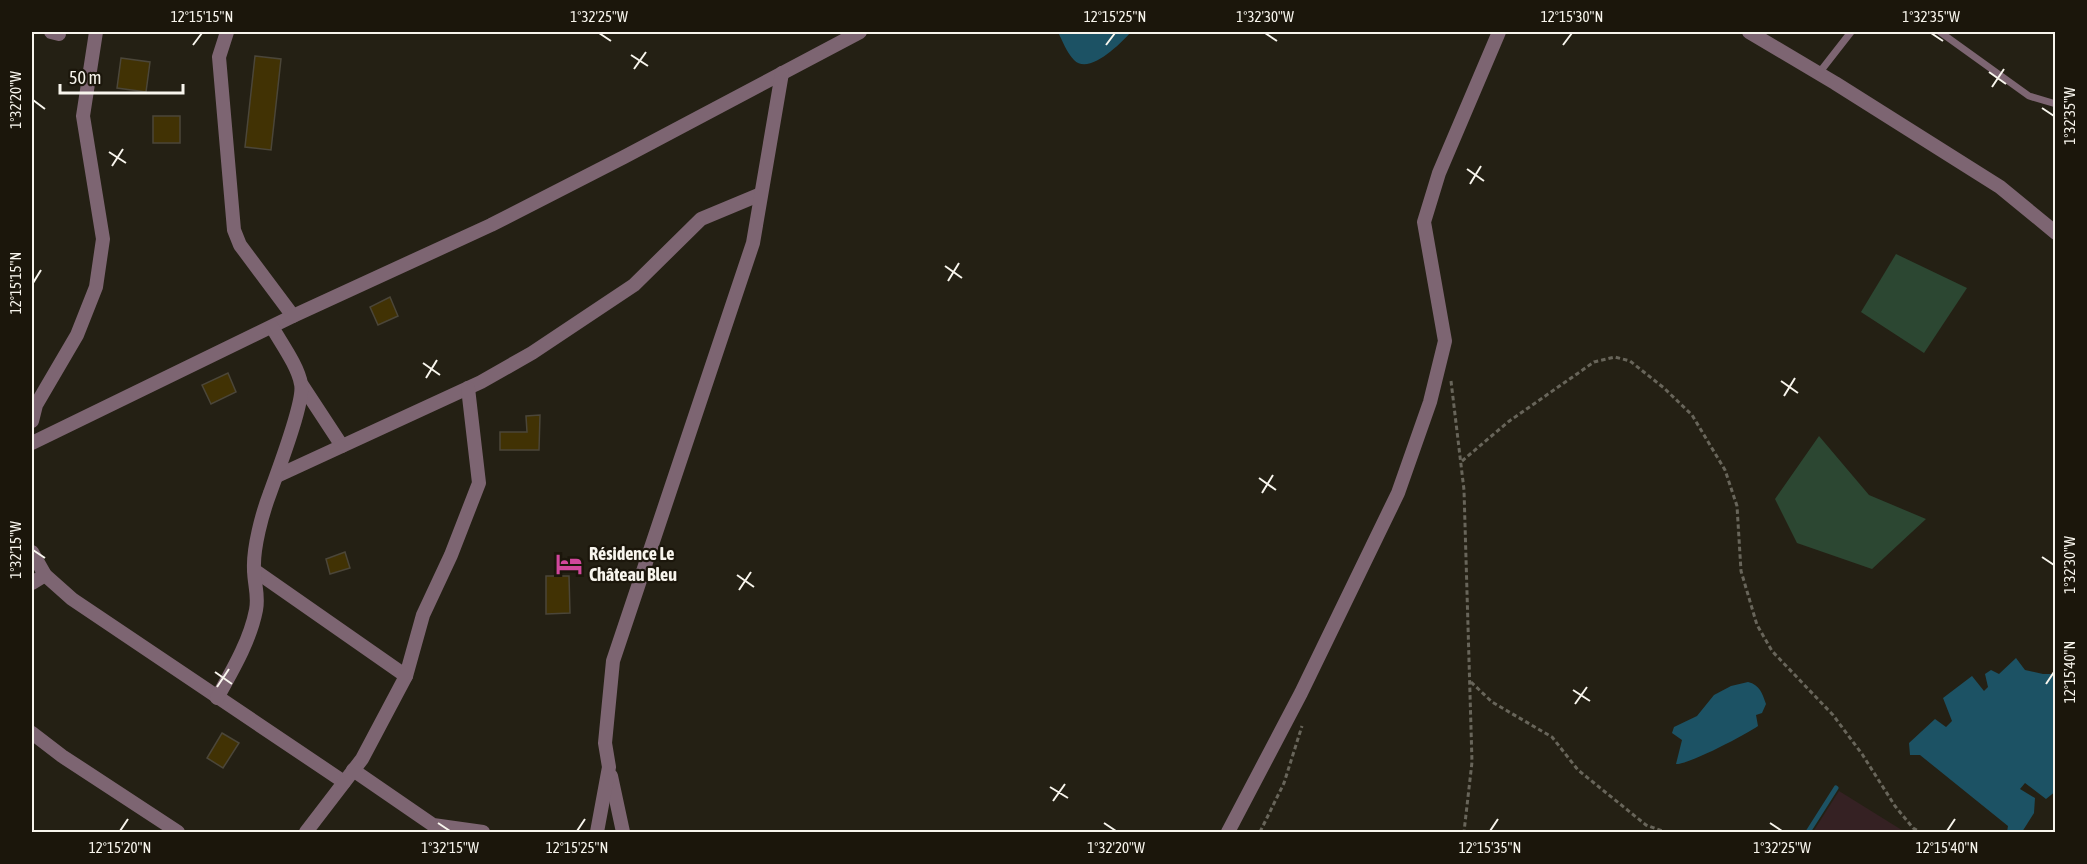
<svg xmlns="http://www.w3.org/2000/svg" width="2087" height="864" font-family="'Asap Condensed',sans-serif">
<style>
.medical{fill:#352123}
.green{fill:#2c4732}
.water{fill:#1c5264}
.lines{fill:none;stroke-linecap:round;stroke-linejoin:round}
.stream{stroke:#1c5264;stroke-width:5}
.building{fill:#413204;stroke:#4b4639;stroke-width:1.5}
.path{stroke:#68655a;stroke-width:3;stroke-dasharray:4.5 3;stroke-linecap:butt}
.service{stroke:#7d6572;stroke-width:7}
.minor{stroke:#7d6572;stroke-width:14}
.ticks{fill:none;stroke:#f8f5ed;stroke-width:2}
.labels{text-anchor:middle;stroke-width:4.5;stroke-linejoin:round;paint-order:stroke}
.poi-label{font-size:18px;font-weight:bold;fill:#f8f5ed;stroke:#1b160b;text-anchor:start}
.neatline{fill:none;stroke:#f8f5ed;stroke-width:2}
.ticks-label{font-size:15px;text-anchor:middle;fill:#f8f5ed}
</style>
<rect width="100%" height="100%" fill="#242014"/>
<!-- medical -->
<path class="medical" d="M1839 791 1905 832H1813Z"/>
<!-- green -->
<g class="green">
<path d="M1896 254 1967 288 1924 353 1861 312Z"/>
<path d="M1819 436 1869 495 1926 519 1872 569 1797 543 1775 499Z"/>
</g>
<!-- water -->
<g class="water">
<path d="M1058 32H1131C1121 43 1089 76 1074 60 1067 53 1062 40 1058 32Z"/>
<path d="M2016 658 2025 670 2043 674H2055L2056 791 2046 799 2025 783 2020 789 2035 798 2034 813 2022 832H2007L2008 826 1920 755H1910L1909 743 1935 719 1946 727 1952 721 1943 698 1972 676 1984 691 1988 687 1985 674 1991 670 1999 674Z"/>
<path d="M1748 682C1760 685 1762 693 1766 704L1762 713 1756 715 1758 726C1747 734 1688 765 1676 764L1682 740 1672 733 1674 727 1697 716 1714 695 1731 686Z"/>
</g>
<g class="lines">
<!-- stream -->
<path class="stream" d="M1808 832 1836 788"/>
</g>
<!-- building -->
<g class="building">
<path d="M255 56 281 59 271 150 245 147Z"/>
<path d="M121 58 150 62 146 92 117 88Z"/>
<rect x="153" y="116" width="27" height="27"/>
<path d="M390 297 398 316 378 325 370 307Z"/>
<path d="M228 373 236 392 211 404 202 385Z"/>
<path d="M540 415 539 450H500V432H527L526 416Z"/>
<path d="M345 552 350 568 330 574 326 559Z"/>
<path d="M546 576H569L570 613 546 614Z"/>
<path d="M222 733 239 743 223 768 207 758Z"/>
</g>
<g class="lines">
<!-- path -->
<g class="path">
<path d="M1451 381 1464 490 1472 762 1464 832"/>
<path d="M1462 461 1508 422 1594 362 1615 357 1630 361 1664 388 1692 415 1725 470 1737 506 1741 571 1757 625 1772 651 1833 715 1862 754 1895 806 1913 828 1920 832"/>
<path d="M1471 682 1492 702 1552 737 1578 770 1646 825 1665 832"/>
<path d="M1260 832 1284 783 1302 726"/>
</g>
<!-- service -->
<g class="service">
<path d="M1940 32 2029 96 2056 104"/>
<path d="M1819 73 1851 32"/>
</g>
<!-- minor -->
<g class="minor">
<path d="M51 32 59 34"/>
<path d="M227 32 219 57 234 230 240 245 293 316"/>
<path d="M1749 32 1835 83 2000 187 2056 233"/>
<path d="M302 385 342 446"/>
<path d="M32 421 36 405 77 335 96 287 103 239 83 116 96 32"/>
<path d="M32 443 293 316 491 225 624 157 860 32"/>
<path d="M277 476 481 382 532 353 634 285 701 219 761 194"/>
<path d="M32 552 45 575 72 599 344 782"/>
<path d="M254 570 406 676"/>
<path d="M32 583 45 575"/>
<path d="M217 698C232 671 250 641 256 610 259 595 254 584 254 569 253 548 262 514 270 493 277 473 305 401 301 384 298 366 281 343 272 327"/>
<path d="M32 733 62 756 178 832"/>
<path d="M353 770 433 825 483 832"/>
<path d="M611 776 623 832"/>
<path d="M306 832 362 759 406 676 423 615 451 555 479 483 468 388"/>
<path d="M597 832 609 767 605 743 613 661 753 243 782 73"/>
<path d="M1228 832 1301 693 1398 493 1430 402 1445 341 1424 222 1439 173 1499 32"/>
</g>
</g>
<!-- ticks -->
<path class="ticks" d="M599 33 611 41M1265 33 1277 41M1931 33 1943 41M193 45 202 33M1106 45 1115 33M1563 45 1572 33M631 55 648 66M634 69 646 52M1989 72 2006 84M1992 87 2004 69M33 100 45 109M2042 108 2054 116M109 152 126 163M112 166 123 149M1467 169 1484 181M1470 184 1481 166M945 266 962 278M948 281 959 263M33 283 41 270M423 363 440 375M426 378 437 360M1781 381 1798 393M1784 396 1795 378M1259 478 1276 490M1262 493 1273 475M33 550 45 558M2042 557 2054 565M737 575 754 587M739 590 751 572M215 672 232 684M2046 684 2054 672M217 687 229 669M1573 690 1590 701M1575 704 1587 687M1050 787 1068 798M1053 801 1065 784M438 823 450 831M1104 823 1116 831M1770 823 1782 831M120 831 128 819M577 831 585 819M1490 831 1498 819M1947 831 1955 819"/>
<!-- icons -->
<defs>
<g id="hotel-bare" transform="scale(2.07)"><path d="M-6-4.5h1.5V1H6V5H4.5V3h-9V5H-6ZM-4 0a1.8 1.8 0 1 1 3.6 0ZM.5 0V-2.5h3Q6-2.5 6 0Z" fill="#d1479c" stroke="#1b160b" stroke-width="2.5" paint-order="stroke"/></g>
</defs>
<g fill-rule="evenodd">
<use href="#hotel-bare" x="569" y="564"/>
</g>
<g class="labels">
<!-- poi labels -->
<g class="poi-label">
<text x="589" y="560">Résidence Le<tspan x="589" dy="21">Château Bleu</tspan></text>
</g>
</g>
<!-- border -->
<rect width="2087" height="864" fill="none" stroke="#1b160b" stroke-width="66"/>
<!-- scale -->
<path d="M60 84v9h123v-9" fill="none" stroke="#f8f5ed" stroke-width="3"/>
<text x="69" y="84" font-size="18" fill="#f8f5ed" stroke="#1b160b" stroke-width="4.5" paint-order="stroke">50 m</text>
<rect x="33" y="33" width="2021" height="798" class="neatline"/>
<g class="ticks-label">
<text x="202" y="22">12°15'15"N</text>
<text x="599" y="22">1°32'25"W</text>
<text x="1115" y="22">12°15'25"N</text>
<text x="1265" y="22">1°32'30"W</text>
<text x="1572" y="22">12°15'30"N</text>
<text x="1931" y="22">1°32'35"W</text>
<text transform="translate(16 100) rotate(-90)" y="5">1°32'20"W</text>
<text transform="translate(2070 116) rotate(-90)" y="5">1°32'35"W</text>
<text transform="translate(16 283) rotate(-90)" y="5">12°15'15"N</text>
<text transform="translate(16 550) rotate(-90)" y="5">1°32'15"W</text>
<text transform="translate(2070 565) rotate(-90)" y="5">1°32'30"W</text>
<text transform="translate(2070 672) rotate(-90)" y="5">12°15'40"N</text>
<text x="120" y="853">12°15'20"N</text>
<text x="450" y="853">1°32'15"W</text>
<text x="577" y="853">12°15'25"N</text>
<text x="1116" y="853">1°32'20"W</text>
<text x="1490" y="853">12°15'35"N</text>
<text x="1782" y="853">1°32'25"W</text>
<text x="1947" y="853">12°15'40"N</text>
</g>
</svg>
